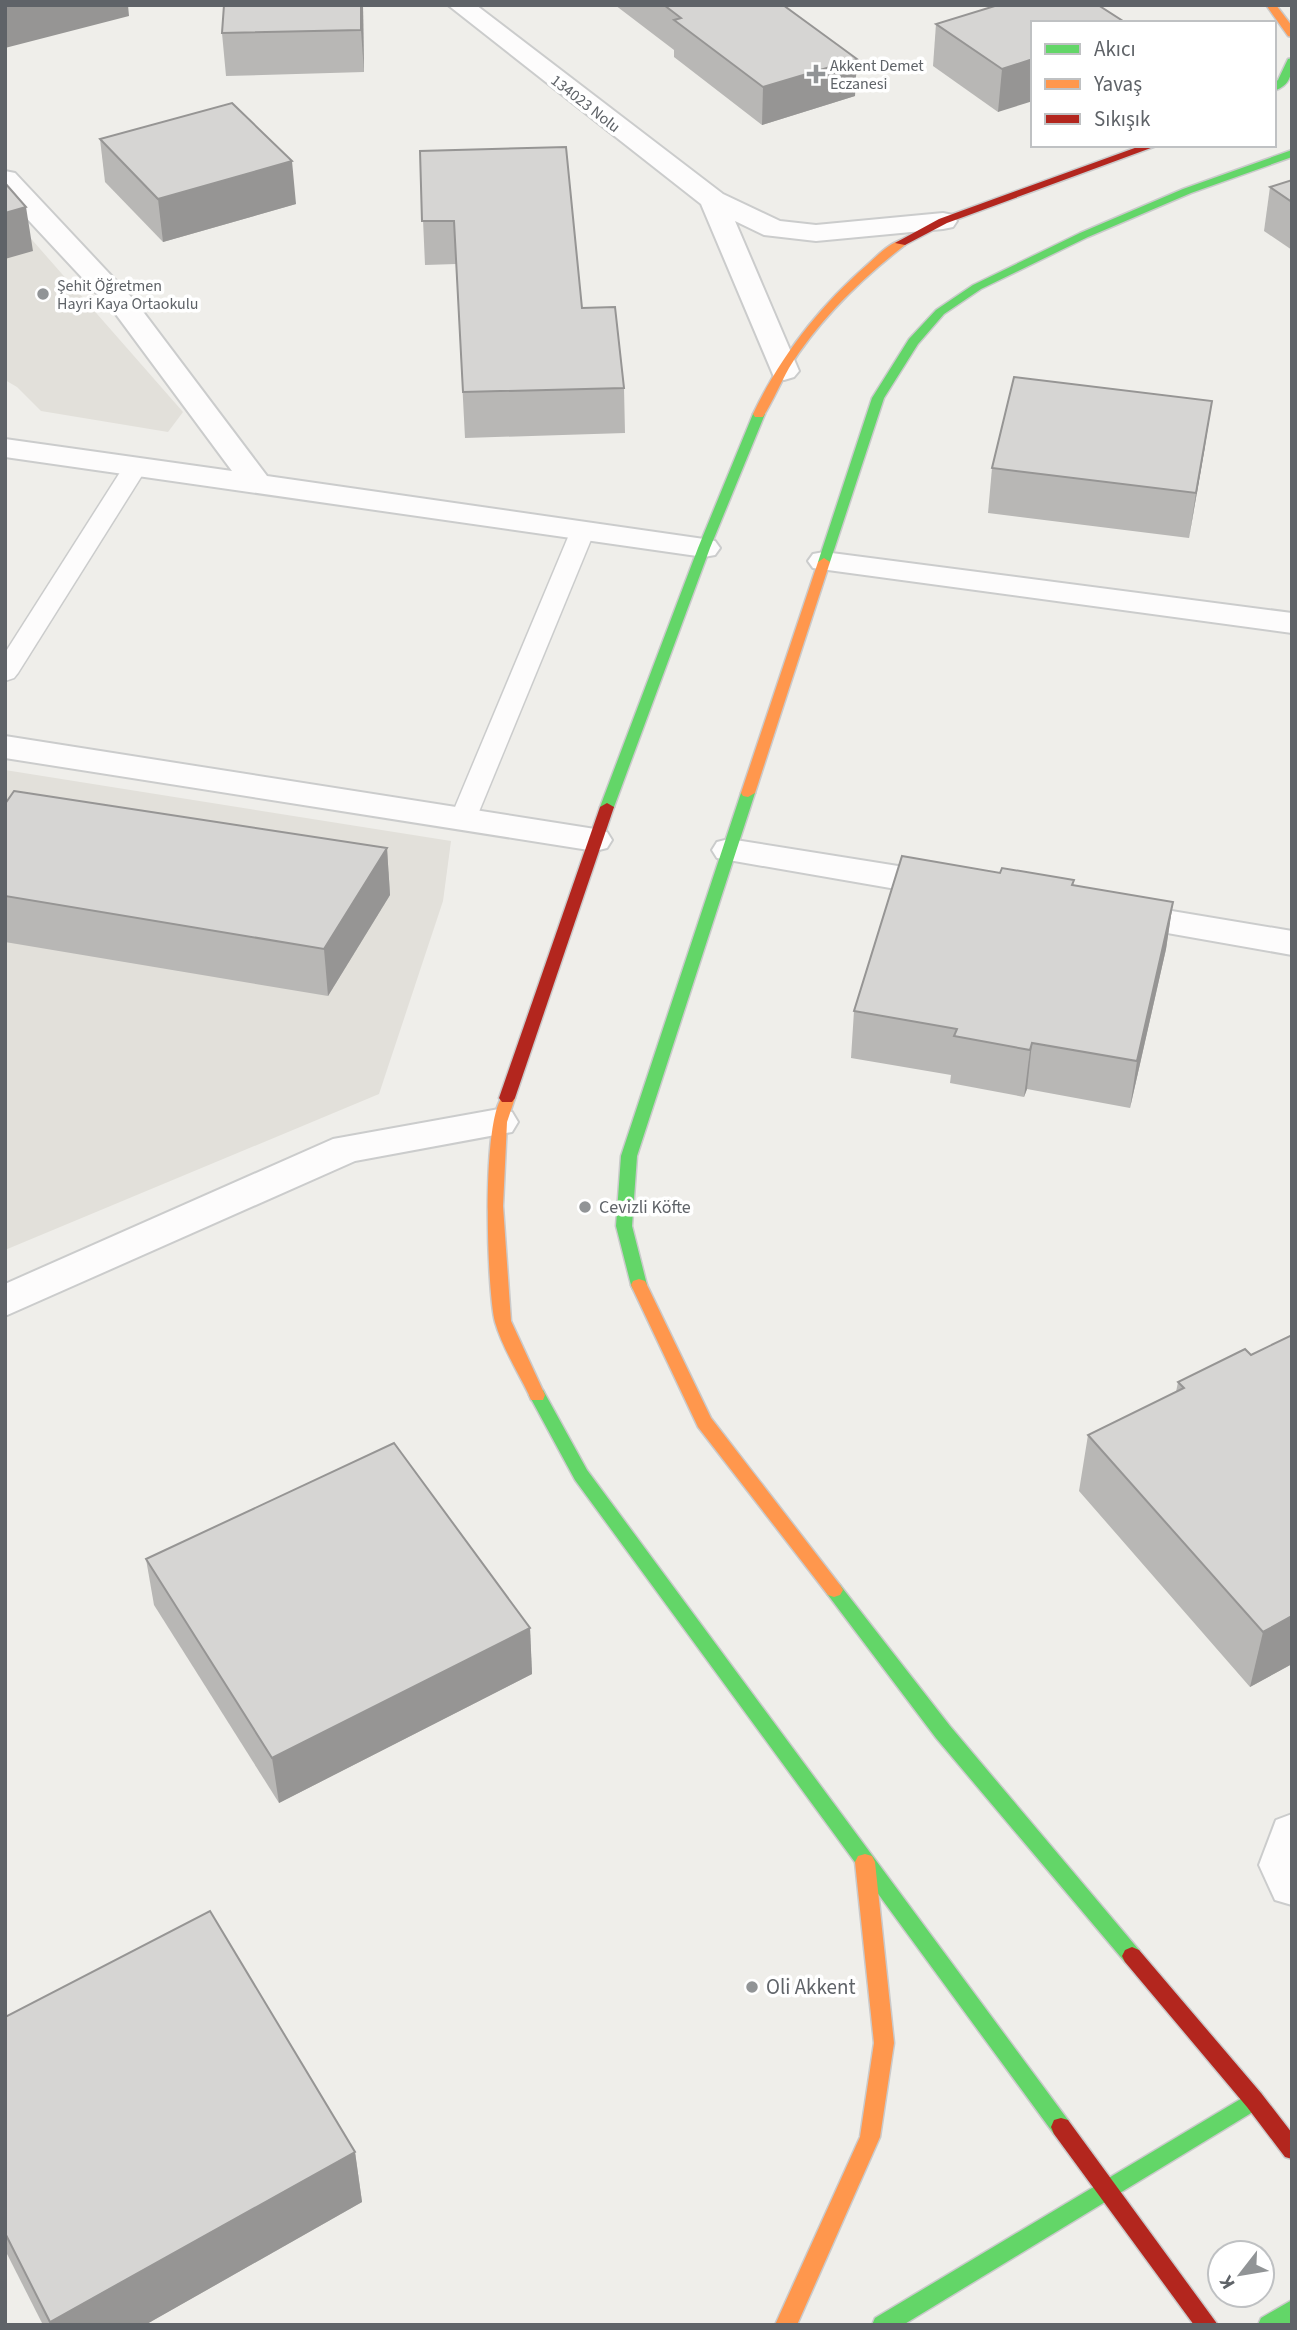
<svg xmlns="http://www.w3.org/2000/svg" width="1297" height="2330" font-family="'Source Sans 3',sans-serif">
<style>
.education{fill:#e2e0da}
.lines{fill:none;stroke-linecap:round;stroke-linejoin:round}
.lane-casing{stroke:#cbcccc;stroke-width:3}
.street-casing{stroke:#cbcccc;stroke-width:4}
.fast-casing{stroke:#cacacb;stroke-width:3}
.slow-casing{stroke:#cacacb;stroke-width:3}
.jam-casing{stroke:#cacacb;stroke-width:3}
.lane{fill:#fdfcfc;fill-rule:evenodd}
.street{fill:#fdfcfc;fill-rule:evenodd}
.fast{fill:#63d668;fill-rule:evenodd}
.slow{fill:#ff974d;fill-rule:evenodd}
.jam{fill:#b3261e;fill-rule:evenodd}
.wall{fill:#b8b7b5}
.shaded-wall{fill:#969594}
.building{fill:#d6d5d3;stroke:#969594;stroke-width:2}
.poi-dot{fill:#919496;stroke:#fff;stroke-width:2.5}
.labels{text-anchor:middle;stroke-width:7;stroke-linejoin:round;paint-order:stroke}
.far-poi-label{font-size:16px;fill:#5f6368;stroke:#fff;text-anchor:start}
.far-street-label{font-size:16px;fill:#5f6368;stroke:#fff}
.poi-label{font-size:18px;fill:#5f6368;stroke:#fff;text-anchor:start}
.near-poi-label{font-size:21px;fill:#5f6368;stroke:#fff;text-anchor:start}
</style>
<rect width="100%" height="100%" fill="#efeeea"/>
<!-- education -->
<g class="education">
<path d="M5 209 183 412 168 432 41 411 17 387 5 380Z"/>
<path d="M5 770 451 841 443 901 379 1094 5 1250Z"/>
</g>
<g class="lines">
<!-- lane casing -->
<g class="lane-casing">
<g id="lane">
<path d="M136 459 144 461 148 466 18 673 14 678 5 681V653L124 466 128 461Z"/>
<path d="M583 523 591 525 595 530 476 819 472 825 463 828 454 825 450 819 571 530 575 525Z"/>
</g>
</g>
<!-- street casing -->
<g class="street-casing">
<g id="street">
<path d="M448 5H476L723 194 780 221 816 225 943 213 953 215 957 221 953 227 943 229 816 241 764 235 735 221 799 371 794 377 784 380 774 377 701 204Z"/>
<path d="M5 171 15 173 135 301 267 476 704 539 715 541 720 548 715 555 704 557 5 457V439L232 471 115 313 5 195Z"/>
<path d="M824 552 1292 613V633L813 568 808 561 813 554Z"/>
<path d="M5 736 595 829 607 832 612 840 607 848 595 851 5 758Z"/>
<path d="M729 839 948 874 960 878 966 886 960 894 948 898 717 858 712 850 717 842Z"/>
<path d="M1118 902 1292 931V955L1105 922 1100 914 1105 906Z"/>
<path d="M499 1109 512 1112 518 1122 512 1132 355 1161 5 1316V1284L333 1139Z"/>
<path d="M1292 1814V1905L1275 1900 1259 1865 1276 1820Z"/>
</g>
</g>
<!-- fast casing -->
<g class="fast-casing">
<g id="fast">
<path d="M1292 58C1292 74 1291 85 1274 91V83L1278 80 1288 59Z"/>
<path d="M1292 150V157L1191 193 1088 237 981 289 944 314 918 344 884 398 830 562 824 566 819 565 818 562 872 398 909 339 936 310 973 285 1080 233 1183 189Z"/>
<path d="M759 410 765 414 710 548 614 807 612 810H602L600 807 698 548 753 414Z"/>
<path d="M748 789 755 793 637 1156 632 1226 647 1285 645 1289H633L631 1285 616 1226 621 1156 741 793Z"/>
<path d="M537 1389 543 1390 587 1470 1068 2120 1071 2127 1068 2134 1061 2136 1054 2134 575 1480 529 1395 531 1390Z"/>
<path d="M834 1583 840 1585 950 1726 1139 1950 1142 1956 1139 1962 1132 1965 1125 1962 936 1738 828 1595 825 1590 828 1585Z"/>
<path d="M1254 2091 1261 2093 1264 2100 1261 2107 903 2325H872L875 2318Z"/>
<path d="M1292 2300V2322L1288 2325H1258L1261 2318Z"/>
</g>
</g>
<!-- slow casing -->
<g class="slow-casing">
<g id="slow">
<path d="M1266 5H1276L1292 26V37L1288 36Z"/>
<path d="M901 240 907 243 905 245C860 280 819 320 789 368 780 384 773 401 763 417H755L753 414C780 357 819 307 867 265 877 256 888 244 901 240Z"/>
<path d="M824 558 830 562 755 793 748 797 743 796 741 793 818 562Z"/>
<path d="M507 1093 515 1098 507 1122 503 1206 511 1321 545 1395 543 1400H531L529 1395C518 1372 502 1347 495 1322 487 1294 480 1101 507 1093Z"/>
<path d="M639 1279 645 1281 647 1285 711 1418 840 1585 843 1590 840 1595 834 1597 828 1595 698 1427 631 1285 633 1281Z"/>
<path d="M865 1854 872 1856 875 1862 894 2043 880 2137 797 2325H775L860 2137 874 2043 855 1862 858 1856Z"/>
</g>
</g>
<!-- jam casing -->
<g class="jam-casing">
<g id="jam">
<path d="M1143 145H1159L947 223 905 245 895 243 939 219Z"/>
<path d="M607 803 614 807 515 1098 512 1102H502L499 1098 600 807Z"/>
<path d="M1132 1947 1139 1950 1261 2093 1292 2133V2159L1285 2157 1247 2107 1125 1962 1122 1956 1125 1950Z"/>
<path d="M1061 2118 1068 2120 1218 2325H1194L1054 2134 1051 2127 1054 2120Z"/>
</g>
</g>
<!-- lane -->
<use href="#lane" class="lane"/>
<!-- street -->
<use href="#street" class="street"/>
<!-- fast -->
<use href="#fast" class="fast"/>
<!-- slow -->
<use href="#slow" class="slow"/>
<!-- jam -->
<use href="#jam" class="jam"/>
</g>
<!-- wall -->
<g class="wall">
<path d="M224 5H363L364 72 226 76 222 33Z"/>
<path d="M615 5H783L855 96 762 125 674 57V50Z"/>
<path d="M1098 5 998 112 933 66 936 24Z"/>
<path d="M100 139 296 204 163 242 105 182Z"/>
<path d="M420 151 582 308 624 388 625 433 465 438 456 264 425 265Z"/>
<path d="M1292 180V250L1264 231 1270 187Z"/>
<path d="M1205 446 1189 538 988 513 992 468Z"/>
<path d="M5 804 387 848 390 895 328 996 5 942Z"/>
<path d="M1000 873 1074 880 1073 886 1173 902 1166 949 1130 1108 1027 1089 1024 1097 950 1083 951 1075 851 1058 854 1011Z"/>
<path d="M1251 1355 1292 1664 1250 1687 1079 1491 1088 1435 1176 1392 1178 1382Z"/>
<path d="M146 1559 530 1628 532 1674 279 1803 154 1605Z"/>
<path d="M5 2017 355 2152 362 2202 145 2325H43L5 2250Z"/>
</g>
<!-- shaded-wall -->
<g class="shaded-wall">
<path d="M5 5H128L129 16 5 48Z"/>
<path d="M361 5H363L364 72 361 30Z"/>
<path d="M857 59 855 96 762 125 763 87Z"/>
<path d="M1033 59V101L998 112 1002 69Z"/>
<path d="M292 161 296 204 163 242 158 199Z"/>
<path d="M26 207 33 251 5 259V213Z"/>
<path d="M1212 401 1205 446 1189 538 1196 493Z"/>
<path d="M387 848 390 895 328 996 324 949Z"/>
<path d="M1173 902 1166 949 1130 1108 1137 1061Z"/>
<path d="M1032 1043 1027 1089 1024 1097 1030 1050Z"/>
<path d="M1292 1616V1664L1250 1687 1263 1632Z"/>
<path d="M530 1628 532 1674 279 1803 272 1758Z"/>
<path d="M355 2152 362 2202 145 2325H51L50 2322Z"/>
</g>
<!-- building -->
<g class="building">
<path d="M224 5H361V30L222 33Z"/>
<path d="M664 5H783L857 59 763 87 674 20 681 18Z"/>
<path d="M998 5H1098L1126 23H1033V59L1002 69 936 24Z"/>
<path d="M232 103 292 161 158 199 100 139Z"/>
<path d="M566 147 582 308 615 307 624 388 463 392 454 221H422L420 151Z"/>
<path d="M1292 180V202L1270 187Z"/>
<path d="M5 183 26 207 5 213Z"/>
<path d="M1014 377 1212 401 1196 493 992 468Z"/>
<path d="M14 791 387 848 324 949 5 896V804Z"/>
<path d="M902 856 1000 873 1002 868 1074 880 1072 885 1173 902 1137 1061 1032 1043 1030 1050 954 1036 957 1029 854 1011Z"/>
<path d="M1292 1335V1616L1263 1632 1088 1435 1184 1388 1178 1382 1245 1349 1251 1355Z"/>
<path d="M394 1443 530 1628 272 1758 146 1559Z"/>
<path d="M210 1911 355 2152 50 2322 5 2233V2017Z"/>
</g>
<!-- markers -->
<g class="poi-dot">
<path d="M812.5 63.5h7v7h7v7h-7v7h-7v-7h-7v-7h7z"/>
<circle cx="43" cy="294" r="7"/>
<circle cx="585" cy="1207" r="7"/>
<circle cx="752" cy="1987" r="7"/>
</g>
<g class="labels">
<!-- far-poi labels -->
<g class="far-poi-label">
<text x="830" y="71">Akkent Demet<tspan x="830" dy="18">Eczanesi</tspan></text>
<text x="57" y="291">Şehit Öğretmen<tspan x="57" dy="18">Hayri Kaya Ortaokulu</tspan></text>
</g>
<!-- far-street labels -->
<g class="far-street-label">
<text transform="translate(586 103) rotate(38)" y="6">134023 Nolu</text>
</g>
<!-- poi labels -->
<g class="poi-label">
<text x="599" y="1213">Cevizli Köfte</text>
</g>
<!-- near-poi labels -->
<g class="near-poi-label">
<text x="766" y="1994">Oli Akkent</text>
</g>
</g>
<!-- border -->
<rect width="1297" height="2330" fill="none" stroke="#5f6368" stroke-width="14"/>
<!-- legend -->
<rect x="1031" y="21" width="245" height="126" fill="#ffffff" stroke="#bfc1c3" stroke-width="2"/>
<rect x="1045" y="44" width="35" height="10" fill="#63d668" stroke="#bfc1c3" stroke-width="2"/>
<text x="1094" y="56" font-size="21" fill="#5f6368">Akıcı</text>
<rect x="1045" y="79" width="35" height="10" fill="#ff974d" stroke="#bfc1c3" stroke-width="2"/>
<text x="1094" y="91" font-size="21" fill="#5f6368">Yavaş</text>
<rect x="1045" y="114" width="35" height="10" fill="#b3261e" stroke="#bfc1c3" stroke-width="2"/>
<text x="1094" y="126" font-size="21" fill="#5f6368">Sıkışık</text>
<!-- north arrow -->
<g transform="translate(1241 2274) rotate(239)"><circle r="33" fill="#ffffff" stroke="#bfc1c3" stroke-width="2"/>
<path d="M0-5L12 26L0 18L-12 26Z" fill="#919496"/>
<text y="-10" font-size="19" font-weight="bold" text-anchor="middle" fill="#5f6368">K</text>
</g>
</svg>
